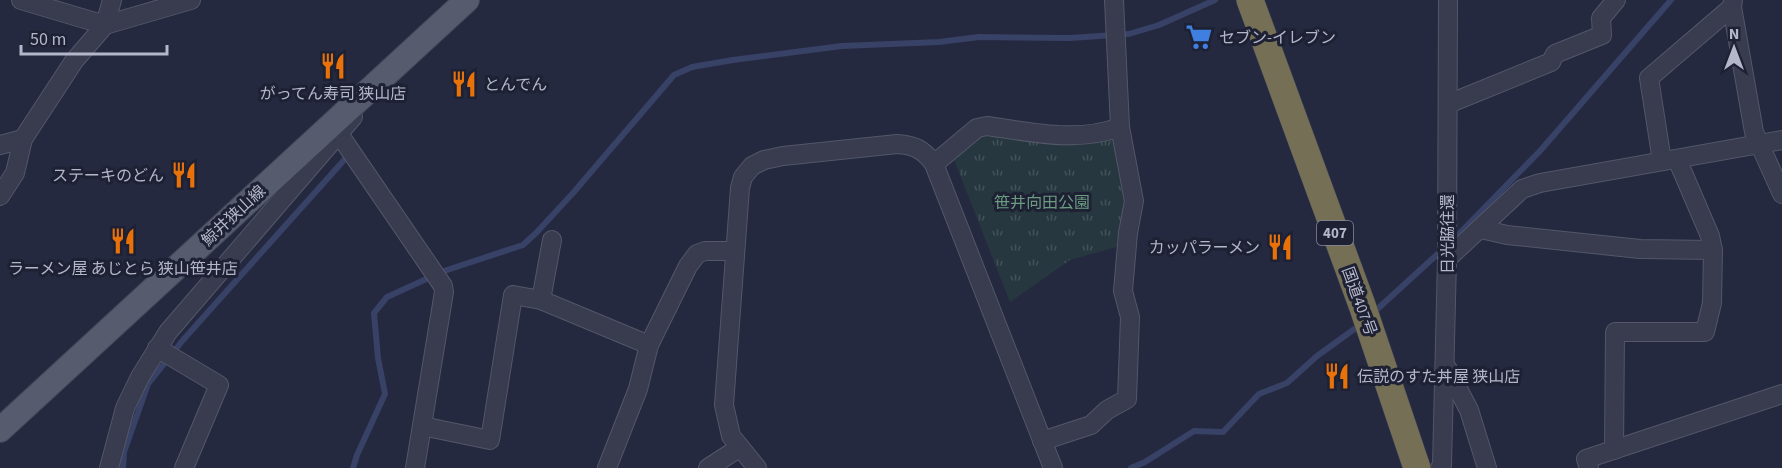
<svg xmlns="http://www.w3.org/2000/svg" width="1782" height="468" font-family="'Source Sans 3','Noto Sans JP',sans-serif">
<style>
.park{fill:url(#park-tufts)}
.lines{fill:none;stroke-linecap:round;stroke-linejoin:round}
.stream{stroke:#384166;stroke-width:6}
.minor-casing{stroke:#535769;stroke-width:20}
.major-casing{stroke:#414557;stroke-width:26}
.highway-casing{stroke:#404456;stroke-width:28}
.minor{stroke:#383c4e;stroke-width:18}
.major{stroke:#565b6e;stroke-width:24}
.highway{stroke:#756f55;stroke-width:27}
.labels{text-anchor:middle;stroke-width:6;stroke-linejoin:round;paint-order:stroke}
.shield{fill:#1d2133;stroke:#878a9c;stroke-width:1.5}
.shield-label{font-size:15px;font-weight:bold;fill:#b4b7c9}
.poi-label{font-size:16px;fill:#b4b7c9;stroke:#1d2133;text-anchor:start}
.park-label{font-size:16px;fill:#6b9b81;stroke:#1d2133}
.street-label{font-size:16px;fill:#b4b7c9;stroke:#1d2133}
</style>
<defs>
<pattern id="park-tufts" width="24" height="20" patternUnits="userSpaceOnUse" patternTransform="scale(1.5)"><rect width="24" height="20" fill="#26373f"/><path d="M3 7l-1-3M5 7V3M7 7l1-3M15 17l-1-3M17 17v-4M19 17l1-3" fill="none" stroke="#435259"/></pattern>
</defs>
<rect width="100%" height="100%" fill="#24293f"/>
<!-- park -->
<path class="park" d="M986 133 1112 134 1128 201 1120 246 1070 260 1010 302 953 157Z"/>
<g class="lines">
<!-- stream -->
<g class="stream">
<path d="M1452 241 1540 151 1671 0"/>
<path d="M1372 314 1442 250"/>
<path d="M123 468 124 452 148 384 183 340 345 159"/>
<path d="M353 468 357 455 385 394 378 358 374 313 387 297 444 271 523 245 537 232 573 193 674 75 692 67 733 60 842 46 939 42 979 37 1070 38 1129 34 1159 25 1215 0"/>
<path d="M1131 468 1145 462 1194 431 1223 432 1259 394 1287 383 1317 356 1360 325"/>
</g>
<!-- minor casing -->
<g class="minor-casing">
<g id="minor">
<path d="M21 0 105 25 191 0"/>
<path d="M1732 7 1754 132 1782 194"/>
<path d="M1448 104 1551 62 1555 54 1602 35 1601 18 1616 0"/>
<path d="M331 127 339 134 443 286 444 292 415 468"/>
<path d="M0 145 23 139"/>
<path d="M1662 161 1649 78 1732 7 1733 0"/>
<path d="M934 164 977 128 987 126C1031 132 1077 143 1120 127"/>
<path d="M0 196 15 173 23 139 74 61 105 25 112 0"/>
<path d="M1481 229 1507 235 1640 249 1713 250 1710 236 1677 159"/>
<path d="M1447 259 1522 189 1540 183 1782 140"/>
<path d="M541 300 552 240"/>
<path d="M157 348 219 385 184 468"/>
<path d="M1447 368 1469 410 1487 468"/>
<path d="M422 426 490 440 513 295 541 300 649 345"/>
<path d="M1042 441 1091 425 1107 410 1127 399 1130 317 1123 291 1128 233 1134 201 1120 127 1114 0"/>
<path d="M1614 450 1615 332H1705L1712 303 1713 250"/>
<path d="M109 468 125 408 140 377 168 332 353 117"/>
<path d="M607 468 638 389 649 345 688 266 697 254 705 251H735"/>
<path d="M708 468 739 448"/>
<path d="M757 468 731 436 724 405 740 188 743 177 752 166 764 160 783 156 897 144C915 145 924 150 934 164L1053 468"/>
<path d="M1440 468 1442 465 1447 259 1448 0"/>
<path d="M1589 468 1586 459 1782 394"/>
</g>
</g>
<!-- major casing -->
<g class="major-casing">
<path id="major" d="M0 430 467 0"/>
</g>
<!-- highway casing -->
<g class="highway-casing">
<path id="highway" d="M1250 0 1362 305 1417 468"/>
</g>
<!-- minor -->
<use href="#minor" class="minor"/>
<!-- major -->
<use href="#major" class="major"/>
<!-- highway -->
<use href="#highway" class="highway"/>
</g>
<!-- icons -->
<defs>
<g id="supermarket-bare" transform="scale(2.07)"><path d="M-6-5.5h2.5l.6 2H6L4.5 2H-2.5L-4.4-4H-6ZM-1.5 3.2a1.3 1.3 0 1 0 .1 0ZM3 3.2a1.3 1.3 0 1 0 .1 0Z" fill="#3f7fe0" stroke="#1d2133" stroke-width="2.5" paint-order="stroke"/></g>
<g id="restaurant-bare" transform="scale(2.07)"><path d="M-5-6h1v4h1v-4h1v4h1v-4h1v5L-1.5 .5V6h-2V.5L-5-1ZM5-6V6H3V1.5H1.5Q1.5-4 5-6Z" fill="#e8710a" stroke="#1d2133" stroke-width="2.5" paint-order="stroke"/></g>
</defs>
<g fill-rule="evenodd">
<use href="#supermarket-bare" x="1199" y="37"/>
<use href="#restaurant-bare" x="333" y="66"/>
<use href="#restaurant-bare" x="464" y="84"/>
<use href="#restaurant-bare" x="184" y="175"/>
<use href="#restaurant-bare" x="123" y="241"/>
<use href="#restaurant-bare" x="1280" y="247"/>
<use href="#restaurant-bare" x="1337" y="376"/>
</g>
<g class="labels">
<!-- shield labels -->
<rect class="shield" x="1317" y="221" width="36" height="24" rx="4.5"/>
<g class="shield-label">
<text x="1335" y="238">407</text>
</g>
<!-- poi labels -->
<g class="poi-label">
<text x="1219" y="43">セブン-イレブン</text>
<text x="484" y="90">とんでん</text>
<text x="333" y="99" text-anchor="middle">がってん寿司 狭山店</text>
<text x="164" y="181" text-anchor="end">ステーキのどん</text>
<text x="1260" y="253" text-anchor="end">カッパラーメン</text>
<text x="123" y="274" text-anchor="middle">ラーメン屋 あじとら 狭山笹井店</text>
<text x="1357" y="382">伝説のすた丼屋 狭山店</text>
</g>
<!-- park labels -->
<g class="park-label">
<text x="1042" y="208">笹井向田公園</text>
</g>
<!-- street labels -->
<g class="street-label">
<text transform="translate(233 215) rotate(-43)" y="6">鯨井狭山線</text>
<text transform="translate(1447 234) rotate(-90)" y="6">日光脇往還</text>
<text transform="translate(1360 301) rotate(70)" y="6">国道407号</text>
</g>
</g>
<!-- north arrow -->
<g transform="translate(1734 48)" stroke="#1d2133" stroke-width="4.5" paint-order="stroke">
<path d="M0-4.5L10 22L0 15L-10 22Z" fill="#b4b7c9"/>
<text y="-9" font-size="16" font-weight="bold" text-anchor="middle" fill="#b4b7c9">N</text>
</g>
<!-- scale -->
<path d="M21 45v9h146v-9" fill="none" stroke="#b4b7c9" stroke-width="3"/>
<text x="30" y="45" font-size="18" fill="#b4b7c9" stroke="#1d2133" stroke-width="4.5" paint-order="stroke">50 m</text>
</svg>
